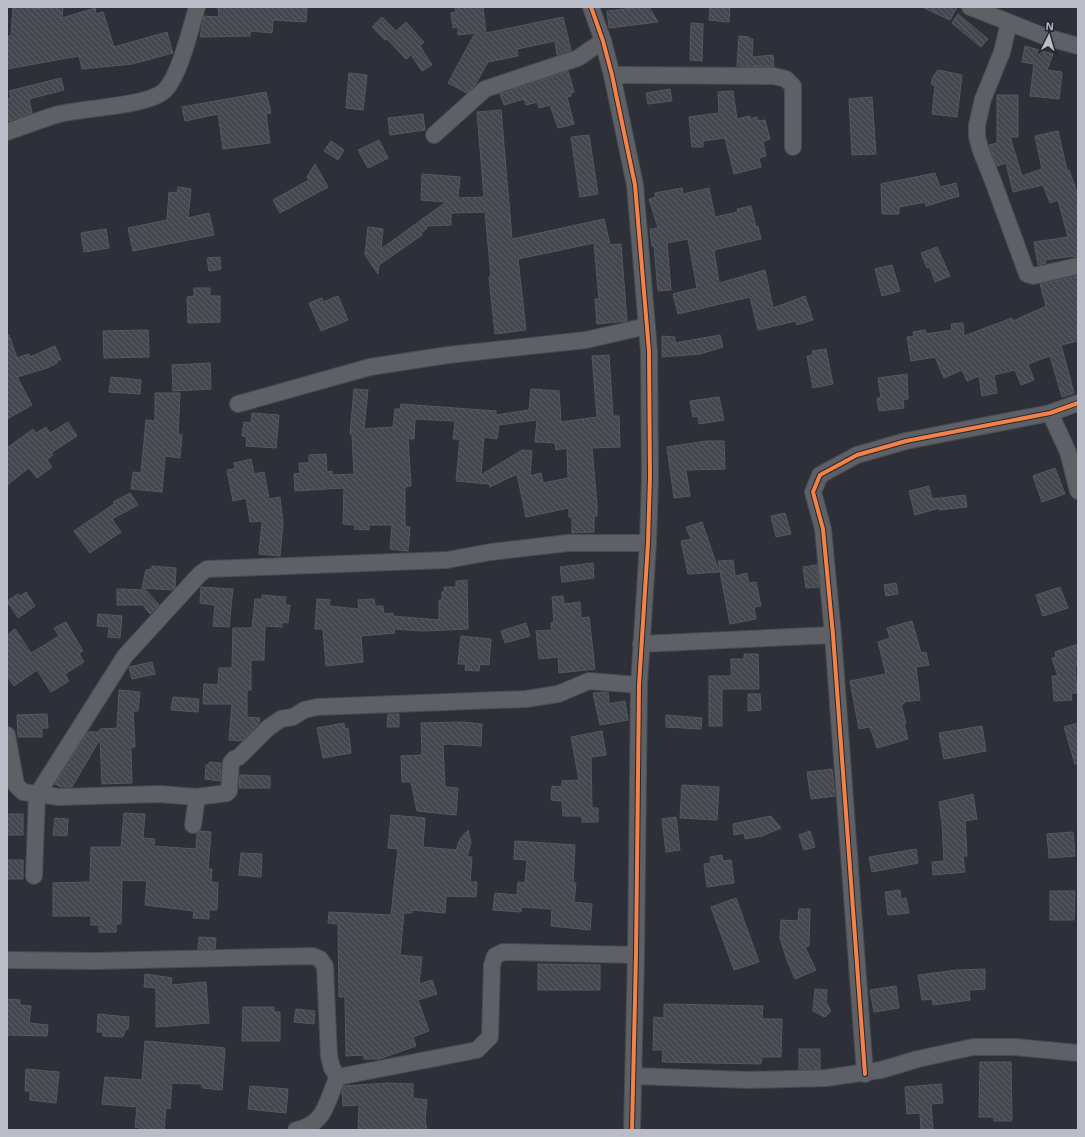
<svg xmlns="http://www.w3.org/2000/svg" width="1085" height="1137" font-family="Helvetica,sans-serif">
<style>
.building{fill:url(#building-back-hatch);stroke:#565860;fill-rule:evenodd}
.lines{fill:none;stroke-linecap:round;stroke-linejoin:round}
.street-casing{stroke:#494b51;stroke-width:18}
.street{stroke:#5e6066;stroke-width:16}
.cycleway-casing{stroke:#212633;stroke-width:6}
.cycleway{stroke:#f48246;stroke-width:4}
</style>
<defs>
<pattern id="building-back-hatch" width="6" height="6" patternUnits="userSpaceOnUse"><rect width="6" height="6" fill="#44474e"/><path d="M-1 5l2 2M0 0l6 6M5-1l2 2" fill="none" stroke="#5d6066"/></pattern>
</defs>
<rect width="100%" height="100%" fill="#2d3038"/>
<!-- building -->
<g class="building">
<path d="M13 7 47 9V7H63L62 18 95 8 96 14 103 12 114 47 167 32 173 53 132 64 82 69 79 56 7 69V36H11Z"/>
<path d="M218 7 307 8 306 22 273 20 272 33 250 31V36L200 37 204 16 219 17Z"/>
<path d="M455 7H483L486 33 563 17 571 50 557 55 555 41 517 49 518 56 488 62 475 85 467 93 448 83 475 33 458 35V27L453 28 451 13 456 12Z"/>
<path d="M641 7H649L658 22 609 28 607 11Z"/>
<path d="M710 7H730L729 22 709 20Z"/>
<path d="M922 7H957L950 20Z"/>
<path d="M958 14 988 39 981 47 952 23Z"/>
<path d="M382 17 396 31 406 22 424 42 420 46 432 65 422 71 411 55 406 59 387 39 385 40 372 27Z"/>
<path d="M691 23 703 24 702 61 690 60Z"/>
<path d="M739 36 749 37 750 39H753L752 57 773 55 774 67 737 66Z"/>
<path d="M1025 46 1053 54 1047 70 1062 72 1059 99 1030 96 1034 64 1022 62Z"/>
<path d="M938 70 962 75 957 117 932 114 935 86 931 84 933 77Z"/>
<path d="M568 71 574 92 571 93V96L567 97 574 124 558 128 550 105 539 108 537 102 526 105 524 99 504 105 500 94Z"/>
<path d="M349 73 367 75 363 110 346 108Z"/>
<path d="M61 78 64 90 29 99 32 113 9 121 7 112V99L11 98 9 91Z"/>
<path d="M670 89 672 101 648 104 646 93Z"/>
<path d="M733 91 737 119 750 116V119L757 117 758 121 765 120 770 139 763 142 766 156 759 158 761 167 734 174 725 138 703 141V147H692L689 117 719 113 718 92Z"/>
<path d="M266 92 271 113 266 114 270 143 223 149 218 114 185 121 182 107Z"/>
<path d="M997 95H1018V137H1010L1022 176 1042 169 1035 136 1058 131 1067 170H1069L1078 195V257H1073V256L1045 260 1046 263 1038 265 1034 242 1068 237 1058 200 1050 203 1043 185 1013 192 1006 163 997 166 989 145 997 143Z"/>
<path d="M872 97 876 154 852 155 849 99Z"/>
<path d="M501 110 512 239 604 219 610 245 621 244 627 321 597 324 595 299H599L594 243 518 259 526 330 495 334 489 277 491 276 485 212 451 213V225L425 226 427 228 421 233 422 235 379 265 378 274 365 255 368 227 383 229 381 249 446 202 421 200 422 174 460 177 458 198 484 197 477 112Z"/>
<path d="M423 114 425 130 390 135 388 118Z"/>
<path d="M589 135 598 194 580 197 571 137Z"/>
<path d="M379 140 388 158 368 168 358 150Z"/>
<path d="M331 141 344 150 338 160 324 151Z"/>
<path d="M315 164 328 187 280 213 273 200 309 180 307 177Z"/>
<path d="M935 173 940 187 956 183 959 196 926 206 925 202 899 207V214H882L881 184Z"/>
<path d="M178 187 191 189 188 218 209 213 214 235 133 251 128 228 167 220 169 192 177 193Z"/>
<path d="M682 188 683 194 709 188 715 217 738 212 737 209 751 206 756 227 758 226 761 239 714 250 719 283 765 270 773 308 805 296 813 320 797 325 796 321 758 330 750 297 678 314 673 294 697 288 688 239 667 243 671 290 658 291 654 246H652L650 229 658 228 649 199 656 197 655 193Z"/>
<path d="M106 229 109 248 84 252 81 233Z"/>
<path d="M937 247 950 276 935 282 930 267 927 268 921 253Z"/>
<path d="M220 257 221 269 209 271 207 258Z"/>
<path d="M892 265 900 291 882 296 875 269Z"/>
<path d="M1078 276V341L1061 345 1074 393 1062 397 1050 356 1028 364 1034 380 1021 385 1015 370 994 375 997 393 982 396 979 376 967 381 962 370 944 378 935 357 911 361 907 337 914 336 913 332 925 330 926 334 952 330 951 324 963 323 964 336 1012 318 1013 321 1046 306 1040 284Z"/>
<path d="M194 288H210V296H220V322L188 323 187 297 194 296Z"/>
<path d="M338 296 348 320 321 331 309 303 322 298 323 302Z"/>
<path d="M148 330 149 357 104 358 103 331Z"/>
<path d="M7 335H9L17 358 29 354 30 357 55 346 61 360H57V363L47 368 17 377 32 405 7 419Z"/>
<path d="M720 335 723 347 700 354 662 357V336L675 337V343Z"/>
<path d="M826 349 833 384 813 388 807 356 813 355 812 351Z"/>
<path d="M609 355 613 416H619L620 447 592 448 597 505V516H594V532L572 533V517H569V508L526 517 517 474 490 487 489 484 456 481 460 439H453L455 423 453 421 415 419 414 439H408L411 486 405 487V526L410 527 408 551 390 549 392 525H369V530L354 529 355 525 343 524 344 488 295 491 294 474 300 473 299 463H309V455L326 454 327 472 332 471V475L354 474 352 435 350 434 354 389 368 390 364 429 393 427 395 409H400L401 404 496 411V415L529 410 531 389 559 391 561 422 597 417 592 356ZM537 420 535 442 555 443 556 450 567 448 568 478 543 483 541 473 530 476 532 451 522 450 481 475 484 437 497 439 499 425Z"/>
<path d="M210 363 211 389 173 391 172 365Z"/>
<path d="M907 374 908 399 903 400 904 408 879 411 877 398H881L878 378Z"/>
<path d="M111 377 141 380 140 394 109 392Z"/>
<path d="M155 393H180L178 434 182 435 180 458 165 456 162 492 131 489 133 472 141 473 146 420 155 421Z"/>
<path d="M719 397 724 420 699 424 698 416 693 417 690 401Z"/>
<path d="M252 413 279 415 276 448 246 446 247 437 242 436 244 422 251 423Z"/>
<path d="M68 422 77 436 51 453 53 455 47 460 52 467 37 478 29 468 7 485V448L33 429 36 433 46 427 50 433Z"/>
<path d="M707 441H724L725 469 686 470 690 496 674 498 667 447Z"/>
<path d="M251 459 254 474 264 472 269 499 280 497 283 522 280 556 259 554 262 521 250 522 246 498 233 501 227 470 235 469 234 463Z"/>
<path d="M1055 468 1065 494 1042 502 1033 476Z"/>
<path d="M929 486 932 499 965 495 967 507 939 510V508L915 515 909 491Z"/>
<path d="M130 493 138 505 112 519 121 532 90 553 74 531 114 504 113 502Z"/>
<path d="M785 513 791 534 776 537 771 516Z"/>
<path d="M702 522 719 572 688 574 681 541 691 539 686 527Z"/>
<path d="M733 560 735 576 747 573 749 583 756 582 761 606 754 607 756 619 730 624 718 561Z"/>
<path d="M593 563 594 578 562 582 560 567Z"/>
<path d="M817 565 819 587 806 588 803 567Z"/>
<path d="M152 566 176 568 175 588 172 590 142 588 146 570 152 569Z"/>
<path d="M467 580 468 629 423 631 394 629 395 633 361 636 363 662 326 666 323 629H315L317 599 330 600 329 606 359 609 358 600 374 599 375 606H383L384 614 393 613V616L439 620V600H442V592H445L444 587H456V581Z"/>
<path d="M896 583 898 594 886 596 884 585Z"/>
<path d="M201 587 233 589 229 627 213 626 215 605 200 603Z"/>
<path d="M1060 587 1068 608 1043 616 1036 595Z"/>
<path d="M117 589 146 590 159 605 150 614 143 605H117Z"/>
<path d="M26 592 35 606 18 618 7 601 18 594 20 596Z"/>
<path d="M262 595 286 597 285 605H290L288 623 282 622V627L265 626 264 660H251V690H247V717L260 718 259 723 242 741 229 740 232 704H203L204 684 218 685 219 668H232L233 628H252L255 599H262Z"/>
<path d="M563 596 564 604 580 602 581 618 589 617 595 669 559 673 558 657 539 659 536 631 552 630 551 623 554 622 552 597Z"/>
<path d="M98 614 122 616 120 638 108 637 109 627 97 626Z"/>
<path d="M912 621 921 653 926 652 929 665 916 667 920 700 904 702V704H901L906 724H904L908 739 877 748 870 727 859 729 850 681 886 674 878 642 890 638 887 628Z"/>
<path d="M66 622 83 651 79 653 84 662 65 674 69 681 51 692 37 670 14 686 7 676V635L15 629 31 653 59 636 54 628Z"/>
<path d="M526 623 530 636 505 643 501 631Z"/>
<path d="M461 636 491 639 489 665 480 664 479 671 465 670 466 664H458Z"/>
<path d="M1078 644V665L1075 666 1077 693H1071L1072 700 1054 701 1052 676H1058L1052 658 1056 657 1055 652Z"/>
<path d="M744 654H758L759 689H722V726H709V676H731V659H744Z"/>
<path d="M152 662 155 674 132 679 129 667Z"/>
<path d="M119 690 140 692 138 711H133L135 747H131L132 783 102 784 100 739 72 787H61L55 784 88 732H100V729L117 728Z"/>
<path d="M608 692 609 704 625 701 628 720 600 725 593 693Z"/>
<path d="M748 694H760L761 710 748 711Z"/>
<path d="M173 697 199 699 198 712 171 710Z"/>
<path d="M47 714 48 728H42V737H18L17 715Z"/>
<path d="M388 714H399V727H387Z"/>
<path d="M666 715 702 718 701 729 666 727Z"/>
<path d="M463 722 482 724 481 746 448 744 443 745 445 787 458 788 456 815 417 811 411 782H402L401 756 422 755 421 723Z"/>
<path d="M344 723 345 729 348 728 351 753 323 758 317 728Z"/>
<path d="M1078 723V764H1075L1064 727Z"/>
<path d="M982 726 986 751 944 759 939 733Z"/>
<path d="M602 731 606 755 591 757 592 808H598V822H582V816H563L562 801 551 800 552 786 562 787V781L579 780 571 737Z"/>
<path d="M209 762 221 763 220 781 205 779 206 765H209Z"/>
<path d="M832 769 835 796 811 799 807 772Z"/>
<path d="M240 775 270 776V788H239Z"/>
<path d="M682 785 719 787 717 820 680 818Z"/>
<path d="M973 794 977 819 965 821 967 856H963L965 872 933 875 932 862 944 861 942 823 939 802Z"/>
<path d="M124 813 145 814 143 838 155 839 154 846 196 849 197 834 200 831 211 832 208 869H212L211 882 218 883 217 910H209V919L193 918 194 911 145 905 147 881 122 880 121 924H116V932H99V925H91V916H53V883L90 882 91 847H121Z"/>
<rect x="7" y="814" width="16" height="21"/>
<path d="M391 815 425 818 423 847 456 850 460 839 468 830 471 842 467 857H472L470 882H477L476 897 446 896 445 913 412 910V913H404L400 955 422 957 419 984 432 980 437 994 418 1000 429 1031 413 1037 416 1046 379 1059H364V1055L346 1056 345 997H339L338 924 328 923 329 912 391 915 398 849 388 848Z"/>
<path d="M771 816 781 828 762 836 745 839 744 833 734 835 733 824Z"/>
<path d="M676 817 680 850 666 852 662 819Z"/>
<path d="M55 818 68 819 67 836 53 835Z"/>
<path d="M810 831 815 847 804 850 799 835Z"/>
<path d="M1073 832 1075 856 1049 858 1047 834Z"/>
<path d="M515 841 575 845 573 883H576L574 902 592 904 590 930 551 926 552 909 521 907V912L493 910 495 893 517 895 518 882 525 883 527 860 514 859Z"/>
<path d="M916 849 918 863 872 872 869 857Z"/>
<path d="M241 853 262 854 261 877 239 875Z"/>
<path d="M722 855 723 861 731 860 734 883 707 887 704 864 711 863 710 857Z"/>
<rect x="7" y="860" width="16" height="19"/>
<path d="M900 890 901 899 906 898 909 913 888 915 885 892Z"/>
<path d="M1050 891H1075L1074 920H1050Z"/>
<path d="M736 898 759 962 734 970 711 907Z"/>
<path d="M799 909H810L809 946 805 947 816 970 795 979 787 960 780 938 781 920 798 921Z"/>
<path d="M199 937 216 938 215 949H198Z"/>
<path d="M538 964 600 965V990H538Z"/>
<path d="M985 969V989L969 990 970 1000 933 1005 932 999 922 1000 918 975 957 970Z"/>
<path d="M145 974 172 978 171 985 206 982 209 1023 156 1027V988L144 987Z"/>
<path d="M896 986 899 1008 874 1012 870 990Z"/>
<path d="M815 989 827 990 826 1002 831 1011 825 1017 813 1011Z"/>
<path d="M7 999 20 1000V1005L31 1006 29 1023 48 1025 47 1036 7 1035Z"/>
<path d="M664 1004 763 1006 762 1019H782L781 1057H762L761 1064 662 1062 663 1050H653L654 1017 664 1018Z"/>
<path d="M243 1007H274V1012H280V1041H242Z"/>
<path d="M296 1009 315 1011 314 1024 294 1022Z"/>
<path d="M98 1014 129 1017 128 1029 125 1030 123 1037 103 1036V1032H97Z"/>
<path d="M145 1041 225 1048 222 1090 202 1088V1084L172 1083 170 1109 166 1108 164 1130H140V1128L135 1127 137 1107 102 1104 105 1077 142 1080Z"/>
<rect x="799" y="1049" width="21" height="20"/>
<path d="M980 1062H1011L1012 1121H994V1117H979Z"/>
<path d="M26 1069 59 1072 56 1103 30 1100V1091H25Z"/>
<path d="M387 1083 413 1084V1098L427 1100 425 1120 427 1130H358L359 1105 343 1106 342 1090 344 1086Z"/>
<path d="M941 1084 943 1103 931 1104 933 1130H921L920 1113 907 1114 905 1087Z"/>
<path d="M250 1086 288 1089 286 1113 248 1109Z"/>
</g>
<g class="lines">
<!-- street casing -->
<g class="street-casing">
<g id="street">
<path d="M591 7 603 41 612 75 635 185 649 351 650 477 648 543 639 685 636 955 632 1130"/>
<path d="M970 7 1046 37 1078 46"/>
<path d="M1009 23 1002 52 983 99 977 125V137L981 151 993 181 1027 274 1033 276 1078 266"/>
<path d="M612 75 774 76 786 79 793 86V147"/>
<path d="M7 132C24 126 42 119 59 114 85 108 145 106 163 92 179 79 191 27 197 7"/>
<path d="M434 135 485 89 578 58 603 41"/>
<path d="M238 404 370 367 448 355 586 340 647 326"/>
<path d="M1050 413 1068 452 1078 491"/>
<path d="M641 644 833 635"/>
<path d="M7 735 16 785 23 792 59 797 159 794 197 797"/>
<path d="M193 825 197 797 227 793 229 791 231 763 234 759 239 757 268 728 281 719 293 717 304 710 317 707 526 699 558 694 589 681 639 685"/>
<path d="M34 876 37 795 125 656 200 574 207 569 447 560 491 552 568 543H648"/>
<path d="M7 960 96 961 313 956 320 959 325 966 329 1056 332 1068 338 1077"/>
<path d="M865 1074 833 635 823 529 813 492 820 475 857 455 906 441 1050 413 1078 403"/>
<path d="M634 1076 748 1080 826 1078 881 1070 918 1059 973 1047H1015L1078 1053"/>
<path d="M338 1077 477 1050 490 1037 492 965 495 956 503 952 636 955"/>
<path d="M296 1130C327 1124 326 1100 338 1077"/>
</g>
</g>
<!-- street -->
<use href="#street" class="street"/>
<!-- cycleway casing -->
<g class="cycleway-casing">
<g id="cycleway">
<path d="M591 7 603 41 612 75 635 185 649 351 650 477 648 543 639 685 636 955 632 1130"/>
<path d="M865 1074 833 635 823 529 813 492 820 475 857 455 906 441 1050 413 1078 403"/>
</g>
</g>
<!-- cycleway -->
<use href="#cycleway" class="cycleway"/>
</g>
<!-- border -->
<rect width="1085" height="1137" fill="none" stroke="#b9bdc8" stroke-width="16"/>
<!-- north arrow -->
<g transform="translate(1049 36) rotate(5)" stroke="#212633" stroke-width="3" paint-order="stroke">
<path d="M0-3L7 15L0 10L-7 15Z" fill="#b9bdc8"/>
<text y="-6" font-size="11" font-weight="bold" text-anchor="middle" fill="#b9bdc8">N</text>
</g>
</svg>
